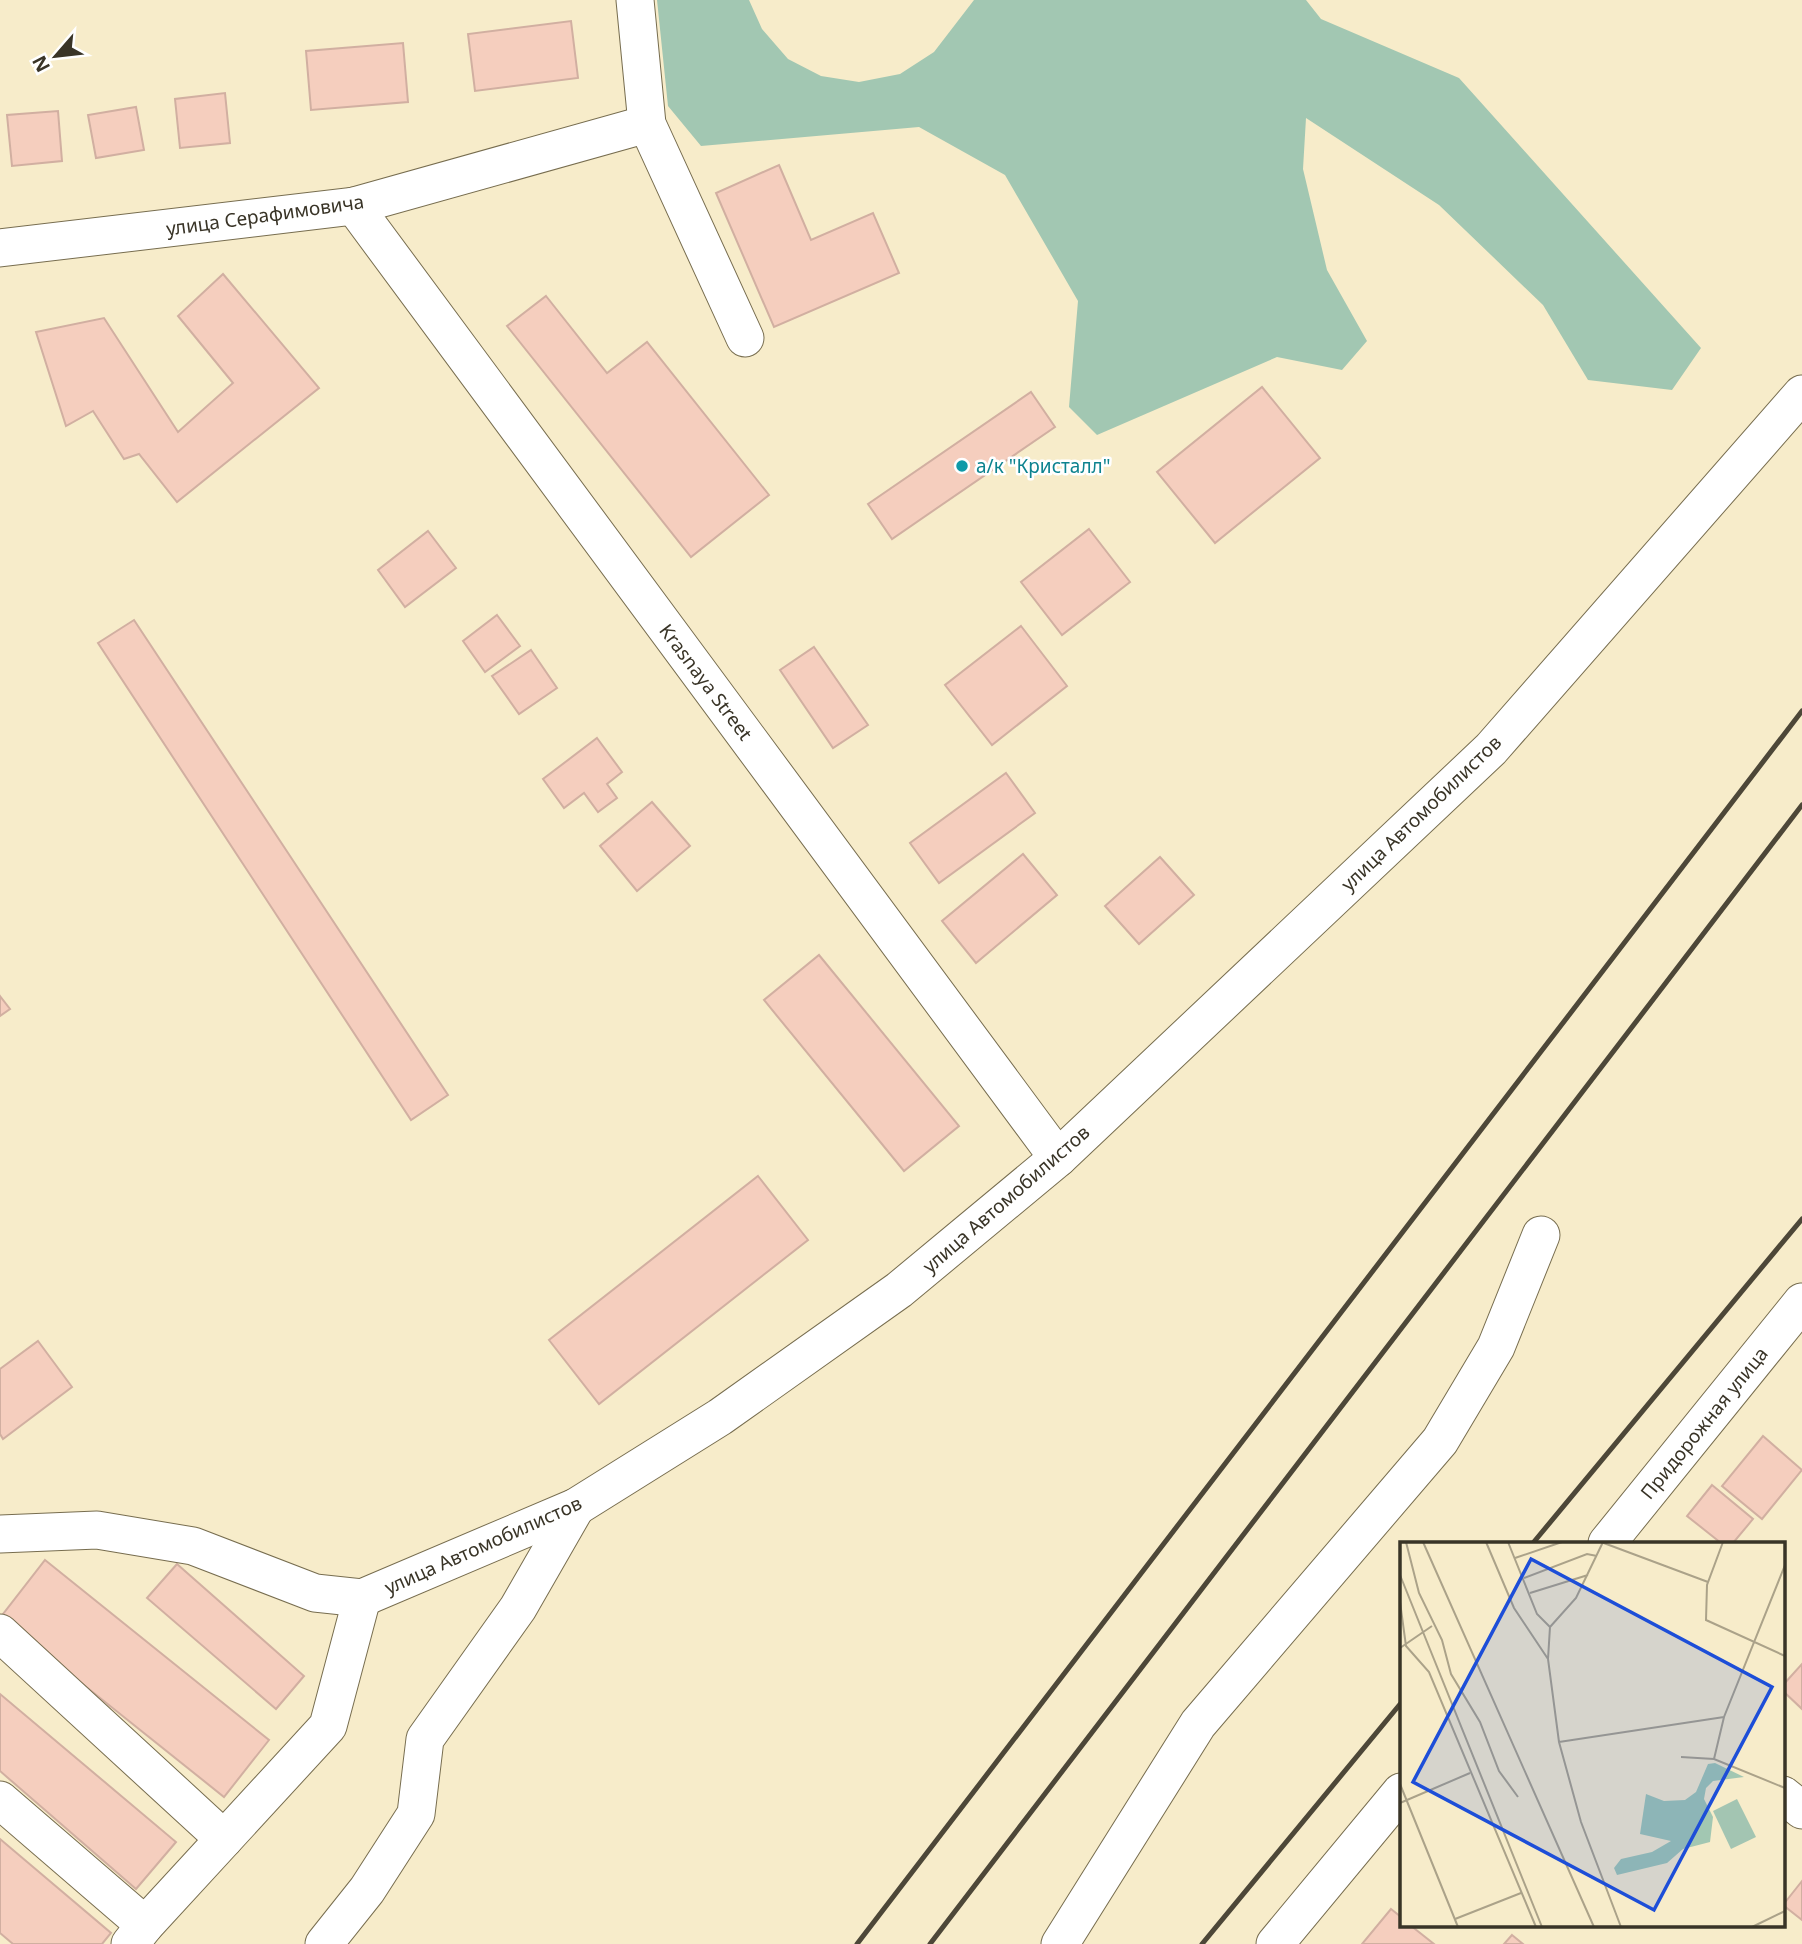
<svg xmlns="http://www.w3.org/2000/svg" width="1802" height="1944" font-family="'Noto Sans',sans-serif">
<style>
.forest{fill:#a2c7b2}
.building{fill:#f5cebe;stroke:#d1afa1;stroke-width:2}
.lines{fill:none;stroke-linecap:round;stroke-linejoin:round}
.minor-casing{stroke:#776d4f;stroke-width:39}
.minor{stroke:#fff;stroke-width:37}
.rail{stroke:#4d4738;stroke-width:5}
.culture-dot{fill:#0f9aa8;stroke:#fff;stroke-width:2.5}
.labels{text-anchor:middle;stroke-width:5;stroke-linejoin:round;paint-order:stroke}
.street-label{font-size:19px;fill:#393427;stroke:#fff}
.culture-label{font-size:19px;fill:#0d838f;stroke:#fff;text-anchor:start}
.inset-road{fill:none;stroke:#aba289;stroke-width:2}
.view{fill:#1d4ed8;fill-opacity:0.15;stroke:#1d4ed8;stroke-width:3.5}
.inset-edge{fill:none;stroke:#393427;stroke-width:3.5}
</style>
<rect width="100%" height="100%" fill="#f7ecca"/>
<!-- forest -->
<path class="forest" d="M657 0H749L762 29 788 59 821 76 859 82 900 74 934 52 974 0H1306L1321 19 1459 78 1701 348 1672 390 1588 380 1543 305 1439 205 1306 118 1303 169 1327 270 1367 341 1342 370 1277 357 1097 435 1069 407 1078 301 1005 175 919 127 701 146 668 106Z"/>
<!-- building -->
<g class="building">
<path d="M571 21 578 78 475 91 468 34Z"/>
<path d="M403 43 408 102 311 110 306 51Z"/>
<path d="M225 93 230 143 180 148 175 99Z"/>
<path d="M136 107 144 150 96 158 88 115Z"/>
<path d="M58 111 62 161 12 166 7 115Z"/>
<path d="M779 165 811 240 873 213 899 273 774 327 716 193Z"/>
<path d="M223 274 319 388 177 502 139 454 124 459 93 411 66 426 36 332 104 318 178 432 233 383 178 316Z"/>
<path d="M546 296 607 373 647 342 769 495 691 557 507 326Z"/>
<path d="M1262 387 1320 458 1215 543 1157 472Z"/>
<path d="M1031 392 1055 427 892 539 868 504Z"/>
<path d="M1089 529 1130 582 1062 635 1021 582Z"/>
<path d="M428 531 456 568 405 607 378 570Z"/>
<path d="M497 615 520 646 485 672 463 641Z"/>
<path d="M134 620 448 1095 411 1120 98 643Z"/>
<path d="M1021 626 1067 686 992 745 945 685Z"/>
<path d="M814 647 868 725 833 748 780 670Z"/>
<path d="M531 650 557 688 519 714 492 676Z"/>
<path d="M597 738 622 772 607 784 617 798 598 812 584 793 564 808 543 779Z"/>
<path d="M1006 773 1035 813 939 883 910 843Z"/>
<path d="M652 802 690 846 637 891 600 846Z"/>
<path d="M1023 854 1057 895 976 963 942 921Z"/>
<path d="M1160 857 1194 895 1139 944 1105 906Z"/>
<path d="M819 955 959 1126 904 1171 764 1000Z"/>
<path d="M0 996 10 1009 0 1016Z"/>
<path d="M758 1176 808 1240 599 1404 549 1340Z"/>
<path d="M38 1341 72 1387 3 1439 0 1434V1369Z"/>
<path d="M1763 1436 1802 1470 1762 1519 1722 1486Z"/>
<path d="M1712 1485 1753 1519 1733 1543H1721L1687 1516Z"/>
<path d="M45 1560 269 1740 224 1797 0 1618Z"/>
<path d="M177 1564 304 1676 276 1709 147 1598Z"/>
<path d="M1802 1664V1709L1783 1691V1685Z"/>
<path d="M0 1694 176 1842 136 1889 0 1771Z"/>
<path d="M0 1839 111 1933 102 1944H13L0 1933Z"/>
<path d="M1802 1881V1920L1783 1905Z"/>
<path d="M1391 1909 1401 1917V1925H1410L1434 1944H1362Z"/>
<path d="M1512 1935 1523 1944H1504Z"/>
</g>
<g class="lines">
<!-- minor casing -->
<g class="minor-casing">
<g id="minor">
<path d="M635 0 647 124 745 338"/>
<path d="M354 206 1058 1158"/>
<path d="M0 248 354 206 647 124"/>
<path d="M0 1534 97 1530 193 1546 315 1593 362 1598 576 1507 720 1417 899 1290 1058 1158 1491 749 1802 394"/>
<path d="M1607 1543 1802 1302"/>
<path d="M0 1633 224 1839"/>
<path d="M1783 1795 1802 1810"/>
<path d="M0 1800 145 1925"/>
<path d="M130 1944 145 1925 328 1726 362 1598"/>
<path d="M324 1944 367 1890 416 1814 425 1739 518 1608 576 1507"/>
<path d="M1060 1944 1198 1724 1440 1441 1496 1347 1541 1235"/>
<path d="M1275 1944 1401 1792"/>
</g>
</g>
<!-- minor -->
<use href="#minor" class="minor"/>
<!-- rail -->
<g class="rail">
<path d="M1533 1543 1802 1219"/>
<path d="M857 1944 1802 711"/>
<path d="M930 1944 1802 805"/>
<path d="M1202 1944 1401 1703"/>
</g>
</g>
<!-- markers -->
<circle class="culture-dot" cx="962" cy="466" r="7"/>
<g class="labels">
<!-- street labels -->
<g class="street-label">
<text transform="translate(265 215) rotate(-8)" y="7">улица Серафимовича</text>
<text transform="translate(706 682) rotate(53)" y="7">Krasnaya Street</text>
<text transform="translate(1421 813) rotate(-44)" y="7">улица Автомобилистов</text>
<text transform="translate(1006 1199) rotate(-41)" y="7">улица Автомобилистов</text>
<text transform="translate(1704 1423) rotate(-51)" y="7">Придорожная улица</text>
<text transform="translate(483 1545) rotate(-24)" y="7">улица Автомобилистов</text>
</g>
<!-- culture labels -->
<g class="culture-label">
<text x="976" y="473">а/к "Кристалл"</text>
</g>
</g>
<!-- overview -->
<g transform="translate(1400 1542)">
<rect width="385" height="385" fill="#f7ecca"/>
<path d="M337 257 356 295 331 307 313 269Z" fill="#a3c5b2"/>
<path d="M315 221 344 235 313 239 306 246 304 257 313 275 310 300 283 307 267 321 217 333 214 326 221 317 252 310 271 299 240 292 246 252 264 259 285 258 296 250 308 222Z" fill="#a2c7b2"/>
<path class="inset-road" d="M6 0 19 51 42 98 51 132 80 180 99 229 118 255M23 0 194 385M86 0 114 66 148 117M108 0 137 72 150 85M201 0 308 40M203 0 176 56 150 85 148 117 159 200 181 280 221 385M323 0 307 43 306 78 385 114M115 16 162 0M0 33 142 385M124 36 187 12 197 14M130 51 188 33M0 60 6 104 29 130 136 385M0 106 32 84M159 200 324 175M281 215 314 217 385 246M314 217 324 175 385 23M0 242 58 385M0 261 70 231M55 377 121 351M352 385 385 369"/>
<path class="view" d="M131 17 372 145 254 368 13 240Z"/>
<rect width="385" height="385" class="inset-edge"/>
</g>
<!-- north arrow -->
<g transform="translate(56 56) rotate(242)" stroke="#ffffff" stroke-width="5" paint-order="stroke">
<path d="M0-5L12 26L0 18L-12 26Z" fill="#393427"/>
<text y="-10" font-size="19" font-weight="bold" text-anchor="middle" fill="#393427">N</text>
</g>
</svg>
